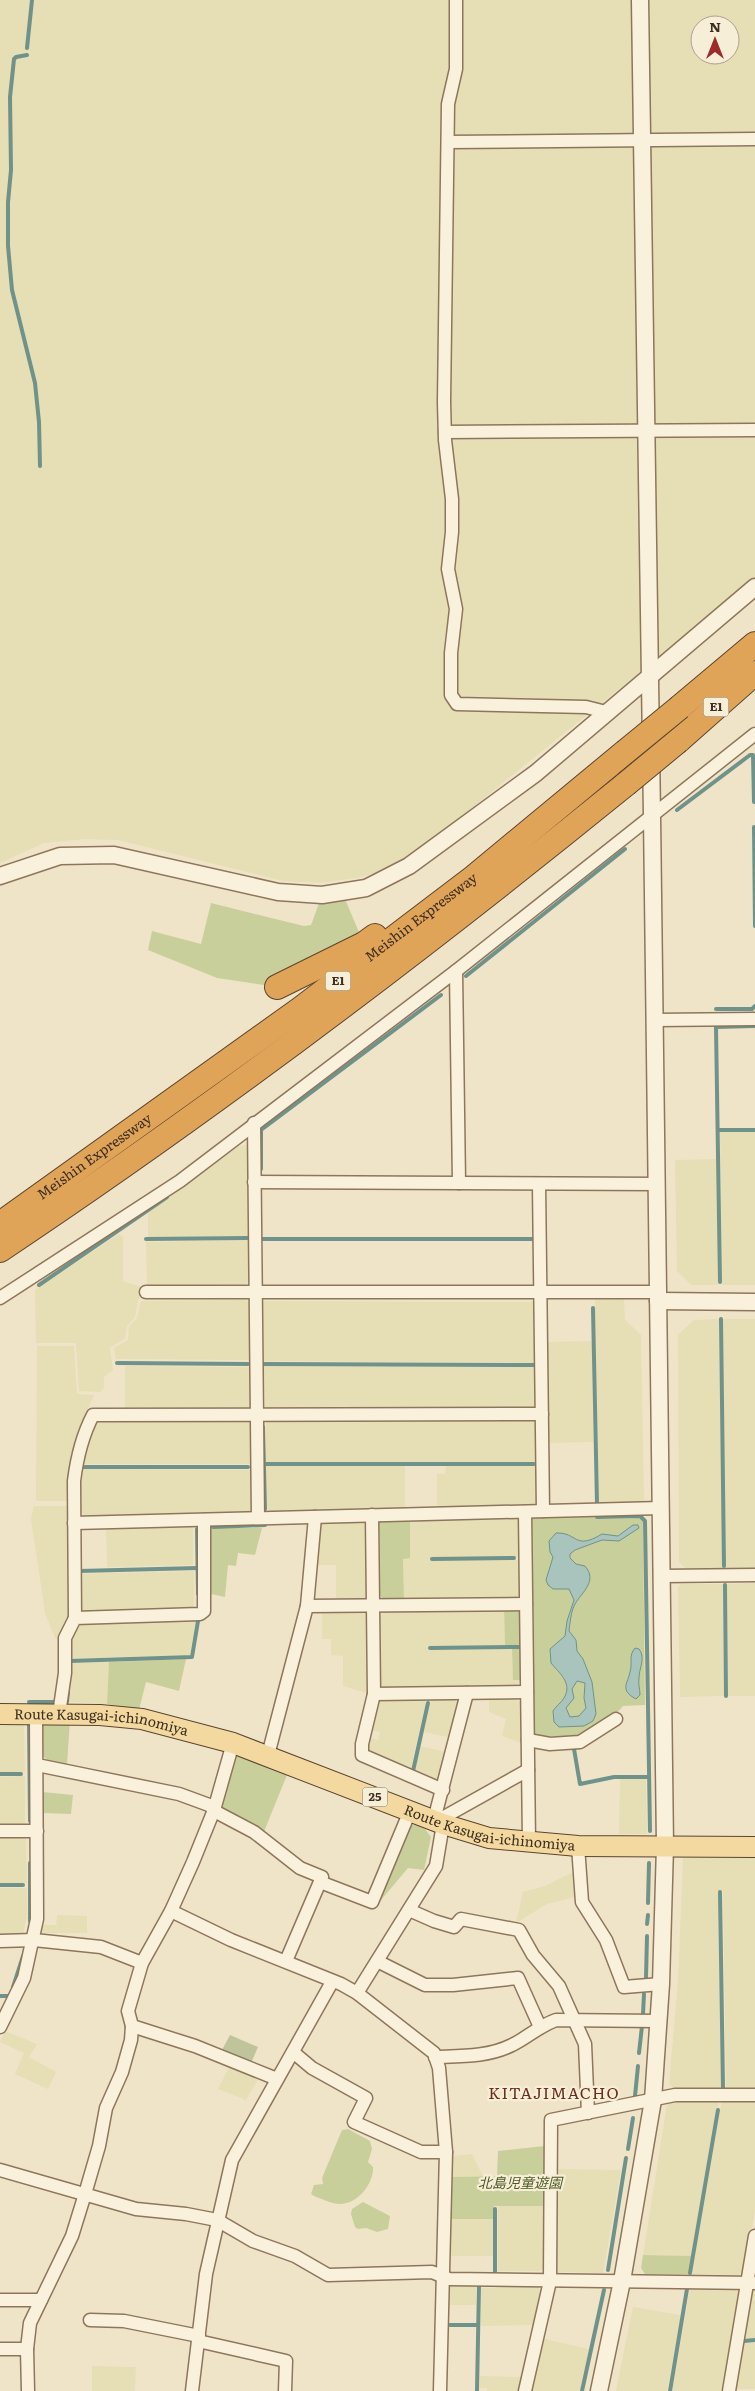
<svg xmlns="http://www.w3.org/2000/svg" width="755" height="2391" font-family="Literata,'Noto Sans JP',serif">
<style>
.farmland{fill:#e6deb5;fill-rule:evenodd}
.green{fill:#c9cf9b}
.cemetery{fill:#bfc49a}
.water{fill:#a9c4bc;stroke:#6f938a;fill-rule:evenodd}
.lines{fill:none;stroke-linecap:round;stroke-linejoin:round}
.stream{stroke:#6f938a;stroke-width:4}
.minor-casing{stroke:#8d765c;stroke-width:15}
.tertiary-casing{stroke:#8d765c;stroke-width:19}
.primary-casing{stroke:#5b4430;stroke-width:22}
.motorway-casing{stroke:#5b4430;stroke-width:26}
.minor{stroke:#faf1dc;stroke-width:12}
.tertiary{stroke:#faf1dc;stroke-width:16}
.primary{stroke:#f3d9a0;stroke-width:20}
.motorway{stroke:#e0a458;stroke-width:24}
.motorway-bridge-casing{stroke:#5b4430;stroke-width:26;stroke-linecap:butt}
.motorway-bridge{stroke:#e0a458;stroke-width:24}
.labels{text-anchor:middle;stroke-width:4.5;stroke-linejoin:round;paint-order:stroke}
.shield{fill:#f7eed8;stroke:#756857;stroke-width:1}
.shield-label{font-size:12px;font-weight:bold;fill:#3d2e20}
.street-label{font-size:14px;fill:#3d2e20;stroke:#f7eed8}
.park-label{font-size:14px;font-style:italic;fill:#4d5a26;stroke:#f7eed8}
.quarter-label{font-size:16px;letter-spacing:1px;fill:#6b2e1e;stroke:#f7eed8}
</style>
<rect width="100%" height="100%" fill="#f0e4c8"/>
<!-- farmland -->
<g class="farmland">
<path d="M0 0H755V579L447 828 395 864 378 872 362 877 321 883 283 881 118 840 85 839 44 843 0 863ZM700 25H730V55H700Z"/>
<path d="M755 1131V1285H722L720 1132Z"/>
<path d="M248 1145 250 1236 148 1237V1213L239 1146Z"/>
<path d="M716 1159 718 1285H691L677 1271 675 1160Z"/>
<path d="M119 1234 123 1237V1281L142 1287V1296L138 1300 135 1317 127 1326 125 1338 110 1348 113 1370 104 1377V1388L100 1392 79 1391 76 1343H36L35 1290Z"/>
<path d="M250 1240V1281L246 1284 147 1286 146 1242Z"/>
<path d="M624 1299 625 1320 641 1335 644 1500 640 1504 599 1505 595 1300Z"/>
<path d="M246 1300 250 1304 251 1360 116 1359 114 1348 128 1340 129 1326 137 1318 141 1301Z"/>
<path d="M265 1301 533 1302 535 1304V1363L264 1361 263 1302Z"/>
<path d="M719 1319 723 1568H685L679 1562 678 1335 694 1320Z"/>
<path d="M723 1319H755V1568H726Z"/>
<path d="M592 1341 593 1442 547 1443 545 1342Z"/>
<path d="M37 1346H74L77 1394 94 1395 79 1429 71 1458V1501H36Z"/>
<path d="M125 1366 251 1367 252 1407 248 1410H125Z"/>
<path d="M264 1366 535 1367 536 1408 265 1409Z"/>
<path d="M248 1420 252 1425 253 1464H79L96 1421Z"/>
<path d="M532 1420 537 1425V1462H266V1421Z"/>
<path d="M266 1466H405V1508L269 1511 267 1508Z"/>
<path d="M446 1466H537V1501L531 1506 437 1508V1474H445Z"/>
<path d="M78 1469 253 1470V1507L248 1512 85 1517 78 1505Z"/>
<path d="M34 1506H71L69 1615 60 1641 55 1638 45 1613 31 1519Z"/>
<path d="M514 1518 520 1522V1557L432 1558 431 1560H520V1594L515 1599 404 1600 403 1558H410V1519Z"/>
<path d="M323 1519H362L365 1523 366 1602H336V1565H314L318 1525Z"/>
<path d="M193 1524V1565L107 1567 106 1527Z"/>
<path d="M194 1571V1606L191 1610 81 1613 77 1574Z"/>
<path d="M755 1583V1696H728L727 1584Z"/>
<path d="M681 1584H723L724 1696 680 1697 678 1587Z"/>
<path d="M504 1609 505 1645 428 1647V1650L512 1649 513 1680H520L515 1688 387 1690 381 1685 380 1616 386 1611Z"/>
<path d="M364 1610 366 1612 367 1693 343 1686V1656L331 1655V1639H322V1611Z"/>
<path d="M196 1620 190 1655 70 1659 69 1642 78 1623Z"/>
<path d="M109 1662 107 1704 69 1702 73 1663Z"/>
<path d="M378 1700 426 1701 410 1771 368 1753 366 1745 368 1737 378 1740 380 1732 370 1730Z"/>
<path d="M431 1700H456L459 1704 452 1738 424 1732Z"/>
<path d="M515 1700 521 1702V1743L502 1736 506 1719 489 1712V1700Z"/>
<path d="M24 1720 25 1772H0V1721Z"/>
<path d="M420 1746 447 1752 441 1779 436 1781 414 1773Z"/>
<path d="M25 1776V1826H0V1777Z"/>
<path d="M620 1779H646L647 1834H619Z"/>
<path d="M0 1836H26L27 1883H0Z"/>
<path d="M687 1854H755V2089H726L723 1891 719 1892 722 2089H674L669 2084 678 1982 683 1858Z"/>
<path d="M571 1873 574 1875 575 1897 547 1904 516 1923 523 1892 545 1886Z"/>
<path d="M0 1888H27V1917L23 1934H0Z"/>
<path d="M57 1915 87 1916V1933H42V1925H56Z"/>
<path d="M5 2031 37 2044 29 2057 56 2072 48 2089 15 2074 24 2053 0 2042Z"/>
<path d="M231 2063 260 2076 246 2100 218 2089Z"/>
<path d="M675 2100H719L692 2256 643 2255 667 2105Z"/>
<path d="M722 2100H755V2210L745 2269 738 2275 692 2274Z"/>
<path d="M472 2154 483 2176 452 2177V2156Z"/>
<path d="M555 2169 621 2170 603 2273 559 2272 554 2268Z"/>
<path d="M498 2206H545V2267L540 2271H498Z"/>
<path d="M450 2219H493V2256H448Z"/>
<path d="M452 2284H476V2305H449V2288Z"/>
<path d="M536 2284 540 2290 533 2325 481 2326V2288H497V2285Z"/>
<path d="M690 2288H736L740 2292 723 2391H672Z"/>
<path d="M755 2289V2339H742L750 2294Z"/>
<path d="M633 2307 681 2315 667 2391H616Z"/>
<path d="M540 2338 589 2349 580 2391H529Z"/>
<path d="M741 2343H755V2389H737L734 2385Z"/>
<path d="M92 2366 136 2367 135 2391H92Z"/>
<path d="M480 2376 522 2377 519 2391H487V2388H480Z"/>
</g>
<!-- green -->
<g class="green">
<path d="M342 892 364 944 277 987 217 978 148 950 152 931 201 944 211 903 304 926 311 925 322 895Z"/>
<path d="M533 1516H595L596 1519 639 1518 643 1522 645 1705 623 1706 616 1714 577 1737 532 1736 530 1521Z"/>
<path d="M383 1519H410V1558L403 1559 404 1600H385L380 1596 379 1523Z"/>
<path d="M210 1528H262L255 1555 238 1553 236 1566 228 1565 225 1597 211 1594Z"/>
<path d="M504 1609H516L521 1614 520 1645H505Z"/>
<path d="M520 1648V1680H513L512 1649Z"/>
<path d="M186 1659 179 1691 146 1682 139 1710 107 1704 109 1662Z"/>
<path d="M70 1720 67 1765 48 1761 43 1756V1722Z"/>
<path d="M234 1752 289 1770 263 1834 217 1807Z"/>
<path d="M43 1792 73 1795 71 1814 43 1813Z"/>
<path d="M416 1824 425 1829 431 1837 424 1870 408 1868 381 1900 380 1897 409 1827Z"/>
<path d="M348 2129 370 2141 372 2149 368 2162 373 2167C374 2183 358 2204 340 2204 332 2204 322 2199 314 2196L311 2194 314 2185 323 2184 322 2178 342 2130Z"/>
<path d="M544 2146 545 2206H494L493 2219H450L452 2177 497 2176 498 2151Z"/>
<path d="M363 2202 390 2216 388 2229 377 2232 366 2228 358 2229 355 2227 351 2214 352 2209Z"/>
<path d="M643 2255 692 2256 689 2274H645L641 2268Z"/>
</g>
<!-- cemetery -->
<path class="cemetery" d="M230 2035 258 2047 251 2063 222 2050Z"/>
<!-- water -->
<g class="water">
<path d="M633 1525H638L639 1528 619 1541 602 1540 575 1550 570 1554V1558L576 1564 585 1566C598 1581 582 1592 575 1604 571 1611 570 1623 569 1631L576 1640 577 1651 583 1659 592 1682 596 1714 593 1721 584 1726 559 1727 554 1722 553 1711C556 1706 561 1703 564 1698 573 1683 559 1673 551 1663L550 1649 565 1636 567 1621 574 1600 569 1589H553L548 1585 546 1580 553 1557 550 1552 549 1541 556 1533C578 1532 574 1551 602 1534L618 1536ZM577 1681 585 1683 584 1698 586 1708 579 1716 570 1717 566 1708 574 1698 572 1689Z"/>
<path d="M635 1648 639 1649C646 1658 639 1668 639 1678 638 1684 640 1689 640 1695L636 1699C619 1690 628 1683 630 1672 633 1663 628 1656 635 1648Z"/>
</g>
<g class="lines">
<!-- stream -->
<g class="stream">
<path d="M27 48 32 0"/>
<path d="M27 55 16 57 14 59 10 97 11 170 8 202V246L12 290 35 383 39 422 40 466"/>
<path d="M677 810 750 755H753L754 802"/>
<path d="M754 827 755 926"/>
<path d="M466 976 625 849"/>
<path d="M716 1009H752L755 1006"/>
<path d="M718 1130H755"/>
<path d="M261 1169V1130L441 995"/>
<path d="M146 1239 247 1238"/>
<path d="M261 1239H532"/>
<path d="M720 1282 716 1027 754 1026"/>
<path d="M39 1285 167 1197"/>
<path d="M593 1308 597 1504"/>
<path d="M721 1319 724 1566"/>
<path d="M117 1363 248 1364"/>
<path d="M263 1364 534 1365"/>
<path d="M263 1427 265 1509"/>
<path d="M264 1464H534"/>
<path d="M81 1467H248"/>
<path d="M597 1517 640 1516 645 1521 650 1831"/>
<path d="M213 1527 265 1525V1524"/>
<path d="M197 1529 198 1594"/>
<path d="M432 1559 514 1558"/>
<path d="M79 1571 198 1568"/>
<path d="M725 1585 726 1696"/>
<path d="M430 1648 519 1647"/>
<path d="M70 1665V1661L192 1657 198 1621"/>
<path d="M29 1702H54"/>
<path d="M67 1702 68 1692"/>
<path d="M29 1720 30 1821"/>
<path d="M574 1749 580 1784 614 1777H649"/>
<path d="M413 1771 428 1703"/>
<path d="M0 1774H21"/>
<path d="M0 1885H23"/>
<path d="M720 1892 723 2088"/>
<path d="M648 1903 649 1863"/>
<path d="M30 1921V1863"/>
<path d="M647 1924 648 1915"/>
<path d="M646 1978 647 1936"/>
<path d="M13 1987 23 1956"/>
<path d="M0 1996H9"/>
<path d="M643 2014 644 1994"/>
<path d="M639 2053 642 2026"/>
<path d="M635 2096 638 2066"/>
<path d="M628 2149 633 2118"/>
<path d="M495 2209V2272"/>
<path d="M608 2270 626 2158"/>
<path d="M690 2273 718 2110"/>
<path d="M450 2325H478"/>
<path d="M744 2341 755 2340"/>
<path d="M477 2391 479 2286"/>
<path d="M582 2391 604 2290"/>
<path d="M670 2391 687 2289"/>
</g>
<!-- minor casing -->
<g class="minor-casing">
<g id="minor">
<path d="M456 0V69L448 104 444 402 445 440 452 499V532L448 569 456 609 451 653V695L457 704 586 707 606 712"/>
<path d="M448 142 755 139"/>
<path d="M445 432 755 430"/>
<path d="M456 971 459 1183"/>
<path d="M655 1020 755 1019"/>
<path d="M254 1123 258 1518"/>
<path d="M254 1182 657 1184"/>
<path d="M539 1184 543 1511"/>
<path d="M146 1292H658"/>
<path d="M0 1298 180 1181 456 971 755 734"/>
<path d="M525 1512 529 1843"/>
<path d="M372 1515 374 1694 362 1744V1755L443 1790"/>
<path d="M74 1523 661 1508"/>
<path d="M662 1576 755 1575"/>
<path d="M307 1606 315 1517"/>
<path d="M75 1618 74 1481C77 1457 82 1436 93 1415L542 1414"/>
<path d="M374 1694 527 1692"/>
<path d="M59 1714 65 1673V1638L75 1618 200 1614 204 1611V1520"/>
<path d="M528 1740 550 1744 580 1742 616 1719"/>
<path d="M268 1755 307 1606 526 1604"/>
<path d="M37 1765 179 1794 209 1805 218 1813 254 1832 300 1868 322 1877 286 1961"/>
<path d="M434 1820 467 1693"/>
<path d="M437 1821 528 1770"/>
<path d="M0 1831H37"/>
<path d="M578 1846 582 1902 606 1940 624 1987 661 1984"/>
<path d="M320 1882 372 1902 410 1811"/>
<path d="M409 1910 434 1921 454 1927 461 1919 519 1930 533 1955 559 1986 585 2044 588 2113"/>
<path d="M171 1911 231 1940 341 1984 357 1993 434 2053 439 2068 446 2152 440 2391"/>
<path d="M0 1941 34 1940 101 1947 142 1963"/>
<path d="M377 1961 425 1985H453L518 1978 540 2027"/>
<path d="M357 1993 436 1866 443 1824"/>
<path d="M132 2026 195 2046 277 2079"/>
<path d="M0 2027 24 1978 37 1919 36 1714"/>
<path d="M293 2052 312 2068 366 2098 354 2122 421 2152H446"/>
<path d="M435 2057C461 2056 488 2057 512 2045 527 2038 539 2026 556 2020L658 2021"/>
<path d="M0 2170 136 2209 186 2214 217 2220 253 2241 295 2256 328 2275 432 2272 449 2279 755 2283"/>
<path d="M0 2300H41"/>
<path d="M90 2320 124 2321 199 2336"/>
<path d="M198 2341 286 2361 285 2391"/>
<path d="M0 2349H27"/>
<path d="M28 2391 27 2349 30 2323 72 2236 85 2194 99 2146 106 2108 122 2072 131 2040 132 2026 128 2011 142 1963 171 1911 193 1862 214 1810 233 1743"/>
<path d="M192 2391 206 2274 232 2160 332 1982"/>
<path d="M525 2391 550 2281 551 2120 675 2095H755"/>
<path d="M729 2391 755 2236"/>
</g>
</g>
<!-- tertiary casing -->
<g class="tertiary-casing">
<g id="tertiary">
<path d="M0 876 60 856 114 855 278 892 322 895 366 888 409 866 536 773 755 587"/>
<path d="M658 1301 755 1302"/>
<path d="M599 2391 622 2281 653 2100 661 1984 665 1846 652 816 640 0"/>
</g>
</g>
<!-- primary casing -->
<g class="primary-casing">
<g id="primary">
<path id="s1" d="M0 1714 100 1715 142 1719 233 1743 443 1824 489 1838 578 1846 755 1847"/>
</g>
</g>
<!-- motorway casing -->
<g class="motorway-casing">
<g id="motorway">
<path d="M680 707 755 644"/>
<path d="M678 741 755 673"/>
<path d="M277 987 364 944 375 936"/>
<path id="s2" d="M0 1224 299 1010 474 877 625 752"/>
<path d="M0 1250C216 1106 424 948 626 784"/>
</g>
</g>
<!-- minor -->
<use href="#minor" class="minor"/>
<!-- tertiary -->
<use href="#tertiary" class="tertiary"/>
<!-- primary -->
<use href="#primary" class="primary"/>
<!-- motorway -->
<use href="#motorway" class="motorway"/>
<!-- motorway-bridge casing -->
<g class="motorway-bridge-casing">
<g id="motorway-bridge">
<path d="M625 752 680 707"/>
<path d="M626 784 678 741"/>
</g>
</g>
<!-- motorway-bridge -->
<use href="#motorway-bridge" class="motorway-bridge"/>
</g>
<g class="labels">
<!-- shield labels -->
<g class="shield">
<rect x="703.5" y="697.5" width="25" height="19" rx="4"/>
<rect x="325.5" y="971.5" width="25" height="19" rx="4"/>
<rect x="362.5" y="1787.5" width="25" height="19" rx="4"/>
</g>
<g class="shield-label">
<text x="716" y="711">E1</text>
<text x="338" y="985">E1</text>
<text x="375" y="1801">25</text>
</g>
<!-- street labels -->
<g class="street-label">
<text dy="5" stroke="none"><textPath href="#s2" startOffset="521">Meishin Expressway</textPath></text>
<text dy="5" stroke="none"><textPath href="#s2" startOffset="116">Meishin Expressway</textPath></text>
<text dy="5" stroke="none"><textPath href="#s1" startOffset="102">Route Kasugai-ichinomiya</textPath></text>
<text dy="5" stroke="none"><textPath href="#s1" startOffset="508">Route Kasugai-ichinomiya</textPath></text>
</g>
<!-- park labels -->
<g class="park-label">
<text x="520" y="2188">北島児童遊園</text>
</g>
<!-- quarter labels -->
<g class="quarter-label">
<text x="554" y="2099">KITAJIMACHO</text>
</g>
</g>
<!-- north arrow -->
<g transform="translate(715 40)"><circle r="24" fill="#f7eed8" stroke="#ada18e"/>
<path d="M0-4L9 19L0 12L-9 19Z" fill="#9e2a2b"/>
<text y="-8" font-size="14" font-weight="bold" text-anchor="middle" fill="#3d2e20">N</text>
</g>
</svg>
